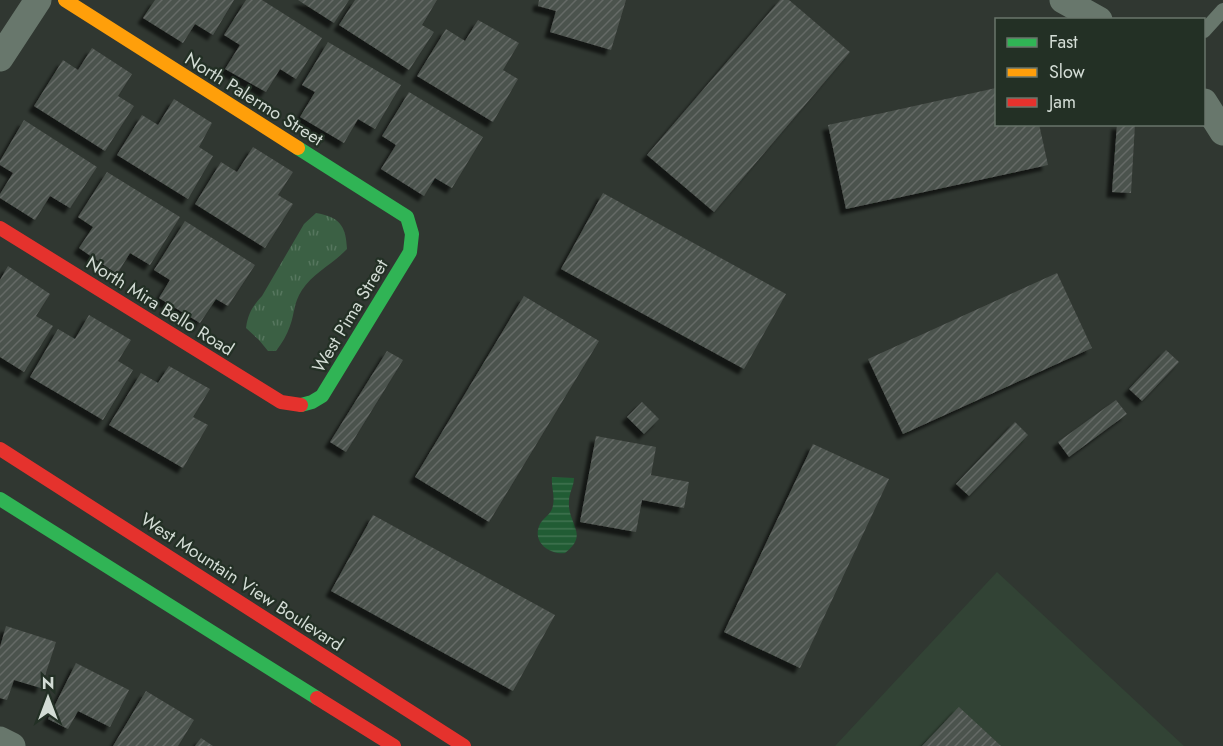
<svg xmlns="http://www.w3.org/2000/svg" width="1223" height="746" font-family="Jost,sans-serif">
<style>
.built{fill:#324335}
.grass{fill:url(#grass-tufts)}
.water{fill:url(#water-rules)}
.building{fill:url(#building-hatch);filter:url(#shadow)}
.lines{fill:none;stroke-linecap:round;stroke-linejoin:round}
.lane{stroke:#68776c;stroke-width:14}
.street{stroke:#68776c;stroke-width:27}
.fast{stroke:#30b455;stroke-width:14}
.slow{stroke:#ff9f0a;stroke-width:14}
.jam{stroke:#e5322d;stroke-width:14}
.labels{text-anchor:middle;stroke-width:4.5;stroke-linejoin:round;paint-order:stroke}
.street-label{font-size:18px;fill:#d3dcd5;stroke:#233025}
</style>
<defs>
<pattern id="grass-tufts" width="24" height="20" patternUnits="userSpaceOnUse" patternTransform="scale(1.5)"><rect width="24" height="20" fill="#3b6044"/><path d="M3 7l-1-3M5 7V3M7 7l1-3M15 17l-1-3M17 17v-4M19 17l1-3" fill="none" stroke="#56765e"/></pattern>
<pattern id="water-rules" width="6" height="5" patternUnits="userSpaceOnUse" patternTransform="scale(1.5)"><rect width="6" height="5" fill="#215c34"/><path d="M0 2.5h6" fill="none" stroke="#407350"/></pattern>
<pattern id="building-hatch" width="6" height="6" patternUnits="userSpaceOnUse" patternTransform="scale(1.5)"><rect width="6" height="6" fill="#4c524d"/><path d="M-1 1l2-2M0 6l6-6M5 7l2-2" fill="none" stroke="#656a66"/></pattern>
<filter id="shadow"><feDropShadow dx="-5.5" dy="5.5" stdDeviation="1.5" flood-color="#0009"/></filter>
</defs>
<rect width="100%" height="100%" fill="#303731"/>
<!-- built -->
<path class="built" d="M997 572 1184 746H835Z"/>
<!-- grass -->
<path class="grass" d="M316 213C339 217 346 225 347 249 333 264 313 273 302 290 293 304 295 313 290 326 287 335 282 343 276 351H268L259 340 246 328C248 314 252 307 262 296L304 224Z"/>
<!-- water -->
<path class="water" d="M552 477 574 478C574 486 569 493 569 501 567 524 590 534 565 553 550 555 531 542 540 524 544 517 552 514 553 505 555 495 551 487 552 477Z"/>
<!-- building -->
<g class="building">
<path d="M155 0H234L213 35 195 24 183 43 143 18Z"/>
<path d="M246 0H262L322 38 296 79 280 69 266 92 225 69 240 45 224 35Z"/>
<path d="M298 0H349L334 23Z"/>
<path d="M355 0H437L422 25 434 32 409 70 339 25Z"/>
<path d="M539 0H626L611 50 550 32 556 11 538 6Z"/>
<path d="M780 0H789L850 52 714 212 647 155Z"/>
<path d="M478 20 519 43 503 70 518 79 493 122 417 76 446 29 465 41Z"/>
<path d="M328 42 401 85 375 129 358 119 344 143 300 117 315 92 302 85Z"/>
<path d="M92 48 132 74 118 96 134 106 105 151 34 106 63 60 78 70Z"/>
<path d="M996 88V124H1039L1048 165 846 209 828 125Z"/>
<path d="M409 92 483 137 452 188 435 178 424 196 381 169 396 145 382 136Z"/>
<path d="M174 99 212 123 199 147 213 156 188 199 117 155 142 115 158 125Z"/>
<path d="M24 120 97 167 70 208 50 196 35 220 0 198V194L13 173 0 165V161Z"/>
<path d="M1117 124H1135L1131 193 1112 192Z"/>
<path d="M253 147 293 172 278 195 293 204 265 248 195 204 221 162 237 172Z"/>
<path d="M107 172 180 217 150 265 130 253 117 274 79 248 93 227 78 217Z"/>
<path d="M603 193 786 294 744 369 561 269Z"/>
<path d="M185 221 255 265 228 306 216 299 200 323 159 298 170 280 154 270Z"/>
<path d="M8 266 50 294 36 316 53 326 24 372 0 357V280Z"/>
<path d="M1057 273 1092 348 903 434 868 359Z"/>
<path d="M524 296 599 341 489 522 415 477Z"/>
<path d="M89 315 131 340 118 361 133 370 103 420 30 377 58 329 75 339Z"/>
<path d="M1166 350 1179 362 1142 401 1129 389Z"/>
<path d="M387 351 403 360 346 452 330 442Z"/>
<path d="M169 366 210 389 193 417 208 425 183 468 109 425 141 373 158 383Z"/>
<path d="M1116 400 1127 414 1069 457 1058 442Z"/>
<path d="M642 402 659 419 644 434 627 417Z"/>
<path d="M1015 422 1028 435 969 496 956 484Z"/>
<path d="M596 436 656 447 651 475 689 482 684 508 642 500 636 532 580 522Z"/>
<path d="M813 444 889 479 800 668 724 632Z"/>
<path d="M373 515 555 615 513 691 331 591Z"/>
<path d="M6 626 56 642 41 688 14 680 7 700 0 698V647Z"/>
<path d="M76 663 129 690 110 727 78 711 68 729 48 719Z"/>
<path d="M146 691 194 720 178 746H113Z"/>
<path d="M959 707 1001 746H922Z"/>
<path d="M201 738 213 746H195Z"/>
</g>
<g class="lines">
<!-- lane -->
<path class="lane" d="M1204 31 1223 10"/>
<!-- street -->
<g class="street">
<path d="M1063 0 1099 20"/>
<path d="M0 58 38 0"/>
<path d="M1204 102 1223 132"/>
<path d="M0 740 12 746"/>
</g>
<!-- fast -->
<g class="fast">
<path d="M298 148 407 217 412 234 410 252 322 396 312 402 301 405"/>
<path d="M0 499 317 698"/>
</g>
<!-- slow -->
<path class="slow" d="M65 0 298 148"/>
<!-- jam -->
<g class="jam">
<path d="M0 228 281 402 301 405"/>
<path d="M0 449 464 746"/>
<path d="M317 698 394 746"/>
</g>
</g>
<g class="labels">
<!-- street labels -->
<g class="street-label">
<text transform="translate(254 99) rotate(32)" y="6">North Palermo Street</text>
<text transform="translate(160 306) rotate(32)" y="6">North Mira Bello Road</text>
<text transform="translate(350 316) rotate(-59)" y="6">West Pima Street</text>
<text transform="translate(242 582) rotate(33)" y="6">West Mountain View Boulevard</text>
</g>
</g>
<!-- legend -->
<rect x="995" y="18" width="210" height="108" fill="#233025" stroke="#69756b" stroke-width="1.5"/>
<rect x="1007" y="38" width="30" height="9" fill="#30b455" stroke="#69756b" stroke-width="1.5"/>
<text x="1049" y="48" font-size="18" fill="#d3dcd5">Fast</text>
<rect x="1007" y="68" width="30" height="9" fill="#ff9f0a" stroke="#69756b" stroke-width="1.5"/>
<text x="1049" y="78" font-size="18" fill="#d3dcd5">Slow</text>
<rect x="1007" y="98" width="30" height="9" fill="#e5322d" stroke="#69756b" stroke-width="1.5"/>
<text x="1049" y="108" font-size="18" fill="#d3dcd5">Jam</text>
<!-- north arrow -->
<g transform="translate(48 698)" stroke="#233025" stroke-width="4.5" paint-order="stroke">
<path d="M0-4.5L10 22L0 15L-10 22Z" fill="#d3dcd5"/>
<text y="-9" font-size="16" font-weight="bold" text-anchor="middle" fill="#d3dcd5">N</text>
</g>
</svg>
